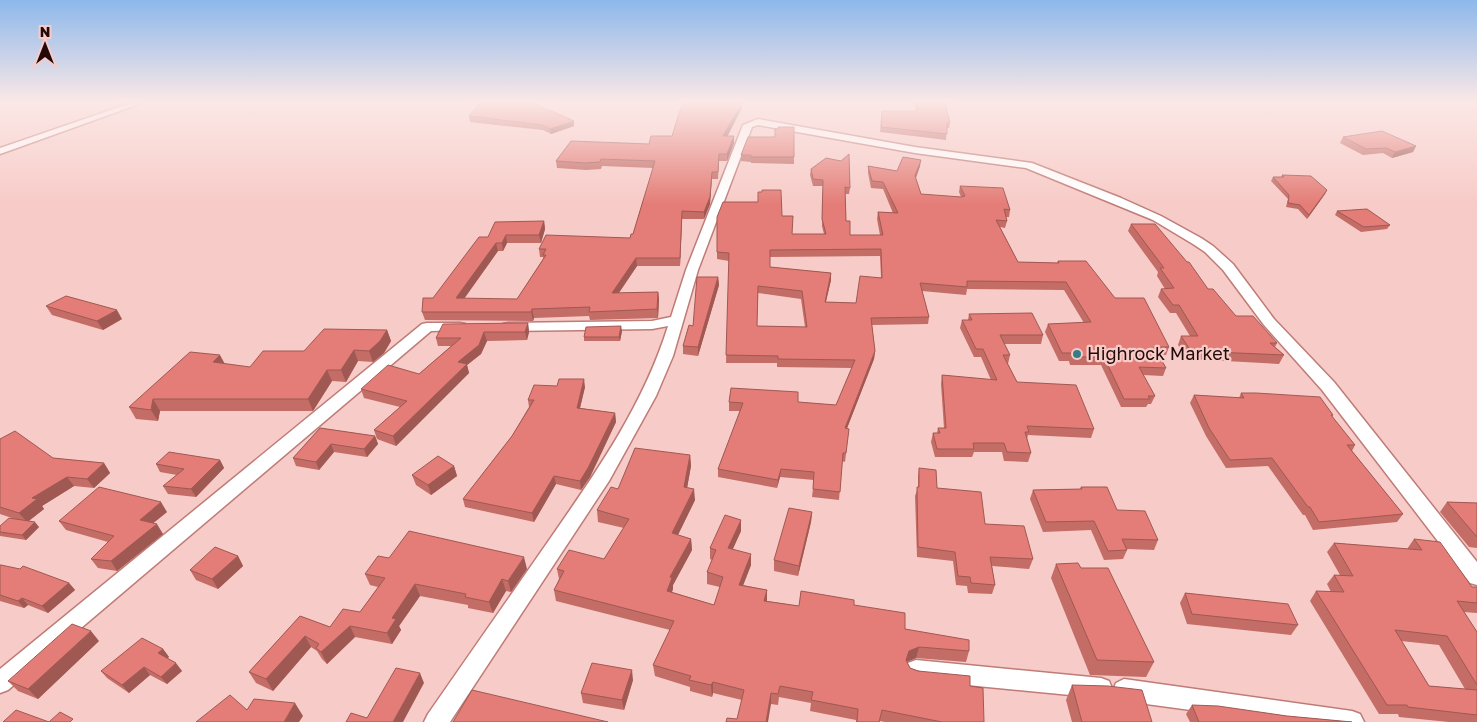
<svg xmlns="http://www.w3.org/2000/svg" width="1477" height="722" font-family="'Golos Text',sans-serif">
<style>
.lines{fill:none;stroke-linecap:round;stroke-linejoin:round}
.minor-casing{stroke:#bf7c77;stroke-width:3}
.minor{fill:#fff;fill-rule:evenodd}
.wall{fill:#c46c66;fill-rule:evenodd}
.shaded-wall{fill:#a05853}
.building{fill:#e47d77;stroke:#a05853;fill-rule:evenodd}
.poi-dot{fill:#367e86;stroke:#f7cbc7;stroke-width:2}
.labels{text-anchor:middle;stroke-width:4.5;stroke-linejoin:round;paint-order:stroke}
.poi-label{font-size:18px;fill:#230a09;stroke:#f7cbc7;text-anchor:start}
</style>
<rect width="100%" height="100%" fill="#f7cbc7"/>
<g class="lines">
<!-- minor casing -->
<g class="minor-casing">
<g id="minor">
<path d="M131 103H142L0 154V148Z"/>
<path d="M758 119 915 147 1032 163 1121 198 1161 216 1201 238 1213 246 1233 264 1274 319 1334 382 1477 562V585L1470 583 1322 390 1264 325 1223 270 1205 252 1193 244 1153 220 1026 168 915 153 758 125 752 127 698 270 673 356 656 396 609 481 450 722H424L428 714C467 658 506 602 545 546 593 477 643 407 668 326L652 329 508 331 503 330 501 327 503 324 508 323 652 321 671 317 686 270 743 125Z"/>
<path d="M427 323H460L465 324 467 327 465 330 431 331 8 690 0 693V669L422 324Z"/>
<path d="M916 660 1101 678 1109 681 1112 688 1109 695 1101 698 916 680 908 677 905 670 908 663Z"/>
<path d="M1124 679 1352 711 1360 714 1364 722H1280L1124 701 1116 697 1113 690 1116 683Z"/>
</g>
</g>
<!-- minor -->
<use href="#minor" class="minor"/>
</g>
<!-- wall -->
<g class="wall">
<path d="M742 103V108L727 136 734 143 727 161H719L718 179H712L710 204 704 219H682L680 266H637L619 293 658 292 659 300 658 318 590 320 589 316 534 318 533 321 425 320 422 312 433 298 488 237 544 221 545 229 541 243H507L503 251H498L464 299H517L543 259V257H540L539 249 630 238 633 234 653 168 602 166 601 169 586 170 557 168 556 161 649 144 672 136Z"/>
<path d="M914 103H945L950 123 949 128H947L946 140 880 132 882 111H916Z"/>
<path d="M469 116 574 121V126L551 134 543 130 470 122Z"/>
<path d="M1343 137 1416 146 1413 152 1392 158 1383 153 1363 155 1340 143Z"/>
<path d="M741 155 794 157V164L751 163V162L741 161Z"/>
<path d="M868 166 897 171 920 166 916 178 921 194 961 197 959 192 960 186 1010 210 1009 217H1006L1007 221 1005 228 1000 227 1018 262 1057 263 1058 261 1115 298 1169 347 1166 355H1158L1166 368 1163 376 1143 375 1155 396 1151 404H1148L1146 407H1121L1101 365H1070L1069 361H1059L1045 332 1048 324 1084 323 1064 290 967 289 966 295 922 291 929 317 928 324 872 325 875 351 874 359 847 428 848 437 845 462 842 461 839 500 812 497 814 480 780 477 777 488 718 477V469L740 411H729V402H798L836 405 852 368 777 367V363H726L729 261 717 259V217L758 202 782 216 792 234H824L822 226 823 186H813L810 175 811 169 850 188 849 194H845L846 221 850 235H880L877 219 878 212 893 213 883 189 871 188 868 173ZM880 256 881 277 856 303 826 302 831 280V273L770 267V257ZM758 293 801 299 805 327 757 326Z"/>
<path d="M1282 175 1327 190 1325 194 1307 219 1298 209 1286 207 1288 199 1271 181 1273 177H1281Z"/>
<path d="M1337 211 1390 225 1387 229 1361 232 1335 215Z"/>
<path d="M1131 224 1208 289 1236 316 1277 343 1275 347 1284 355 1279 364 1188 359 1178 345 1181 336H1190L1176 313H1170L1158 297 1161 289H1165L1157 276 1158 272 1128 231Z"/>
<path d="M718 277 719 285 698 356 683 354V346Z"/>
<path d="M46 306 122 319 103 330 52 315Z"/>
<path d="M969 314 1043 335 1041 344H1004L1010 355 1008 364 1017 382 1094 429 1091 438 1028 435 1027 439 1031 453 1028 462 1004 461 1002 452H974L972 457H935L931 442 933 433H937L938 428H944L941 384 942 375 991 380 981 357H974L960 328 962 320H968Z"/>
<path d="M528 323 529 332 527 340 487 341 481 354 467 365 469 373 396 446 377 439 374 430 400 407 364 398 361 389 419 374 451 346H438L436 338Z"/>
<path d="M387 330 391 341 384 353 373 362 358 361 346 382 332 381 313 411H160L158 421 136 419 129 407 225 364 250 367 304 351Z"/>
<path d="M622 331 620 341H584V337Z"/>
<path d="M585 387 580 408 615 413 616 422 590 477 581 490 556 484 534 522 465 507 463 499 512 436 529 407 528 400Z"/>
<path d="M1241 393 1333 415 1332 417 1355 445 1352 451 1403 514 1397 522 1313 530 1305 515H1303L1268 466 1226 468 1206 436 1190 403 1194 395 1239 398Z"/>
<path d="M320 428 375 436 378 444 367 457 334 452 319 470 296 466 293 458Z"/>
<path d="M0 439 53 458 104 463 110 473 94 488 74 486 42 506 44 509 29 521 39 527 26 540 0 536V526L15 519 0 514Z"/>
<path d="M690 455 691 466 687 488 695 500 678 535 691 539 692 550 673 585V589L672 592 714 605 720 587 707 584V572L712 560 710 559V548L741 531 732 550 751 565 743 585 767 590V601L799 606 854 605 905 629 969 651 966 662 916 658 907 662 910 668 970 686 984 722H885L880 721 879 722H856V720L810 711 811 703 779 697 778 705 771 704 737 719 742 700 713 693 712 697 690 691V687L655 676 653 665 670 630 556 601 554 590 559 579 557 569 604 559 624 528 598 522 597 510 618 489Z"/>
<path d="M220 460 224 468 196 497 168 494 163 486 177 475 160 472 156 464Z"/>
<path d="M454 466 457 476 431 495 416 485 412 475Z"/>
<path d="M919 468 937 488 1033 559 1029 569 992 566 995 585 992 594 968 593 967 586 956 585 953 561 917 557 915 496 918 487V477Z"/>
<path d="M1081 487 1117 510 1158 540 1154 550 1127 549V550L1123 559 1104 560 1091 530 1043 532 1030 499 1033 490 1080 489Z"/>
<path d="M1447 502 1477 503V548L1469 547 1440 512Z"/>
<path d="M167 512 153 523 163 534 117 571 98 568 91 559 108 542 66 530 59 521Z"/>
<path d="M812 512 811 522 798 576 774 571V560Z"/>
<path d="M1414 539 1472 587H1477V613L1464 612 1477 632V722H1449L1399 717 1398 714H1379L1310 601 1316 591 1331 592 1327 584 1334 575H1340L1327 552 1334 543 1407 549ZM1401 641 1439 645 1465 689 1429 686Z"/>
<path d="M238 556 243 566 218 589 196 580 190 570Z"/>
<path d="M389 558 527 569 511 592 506 591 493 613 468 608V605L420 596 399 626 401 630 392 644 355 637 327 664 322 659 317 651 311 647 273 691 256 683 249 672 300 616 330 627 360 612 378 587 370 585 365 574Z"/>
<path d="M1056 564 1081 568 1154 662 1146 677 1090 675 1051 578Z"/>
<path d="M0 565 69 583 75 590 48 613 28 605 24 608 0 601Z"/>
<path d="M1185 593 1298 625 1291 635 1187 624 1180 603Z"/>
<path d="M99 641 38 699 18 691 8 681Z"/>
<path d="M163 649 169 657 167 658 182 671 167 684 150 675 129 693 107 678 101 671Z"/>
<path d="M633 680 624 710 583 703 581 693Z"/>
<path d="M1072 685 1152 722H1072L1066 700Z"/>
<path d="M1192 705 1287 716 1352 722H1190L1186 714Z"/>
</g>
<!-- shaded-wall -->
<g class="shaded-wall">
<path d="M742 103V108L724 143 723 136Z"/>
<path d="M574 121V126L551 134 550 129Z"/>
<path d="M734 136V143L727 161V154Z"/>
<path d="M1416 146 1413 152 1392 158 1395 152Z"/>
<path d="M921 160 920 166 914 182 915 176Z"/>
<path d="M712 172 710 204 704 219V212Z"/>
<path d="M1327 190 1325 194 1307 219 1309 215Z"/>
<path d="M682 211V219L680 266V258Z"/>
<path d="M544 221 545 229 541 243 539 235Z"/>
<path d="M506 235 507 243 503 251 502 243Z"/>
<path d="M496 243 498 251 458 307 456 298Z"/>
<path d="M636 258 637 266 613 301 612 293Z"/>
<path d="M831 273V280L824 309 825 302Z"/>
<path d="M718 277 719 285 698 356V347Z"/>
<path d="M658 292 659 300 658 318 657 309Z"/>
<path d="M532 309 534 318 533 321 531 312Z"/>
<path d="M117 310 122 319 103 330 97 321Z"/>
<path d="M528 323 529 332 527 340 525 332Z"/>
<path d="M621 326 622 331 620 341 619 337Z"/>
<path d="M387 330 391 341 384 353 373 362 369 351Z"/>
<path d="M484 332 487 341 481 354 467 365 469 373 396 446 393 436Z"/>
<path d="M354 350 358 361 346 382 341 370Z"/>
<path d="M875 351 874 359 844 436 845 428Z"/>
<path d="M220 355 226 366 213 362Z"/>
<path d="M327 370 332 381 313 411 308 399Z"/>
<path d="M584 379 585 387 578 416 577 408Z"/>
<path d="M153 399 160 411 158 421 151 410Z"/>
<path d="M615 413 616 422 590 477 581 490 580 481Z"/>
<path d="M375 436 378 444 367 457 364 449Z"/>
<path d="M331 444 334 452 319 470 316 462Z"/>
<path d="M690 455 691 466 685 499 684 487Z"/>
<path d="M220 460 224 468 196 497 191 489Z"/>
<path d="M104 463 110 473 94 488 87 479Z"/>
<path d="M454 466 457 476 431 495 428 485Z"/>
<path d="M781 469 780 477 777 488 778 480Z"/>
<path d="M554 476 556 484 534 522 532 513Z"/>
<path d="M67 477 74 486 42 506 44 509 27 522 19 513 32 498Z"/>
<path d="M694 489 695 500 673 545 672 533Z"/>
<path d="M161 502 167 512 146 529 140 520Z"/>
<path d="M812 512 811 522 798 576 799 566Z"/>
<path d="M741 520V531L728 560V548Z"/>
<path d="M35 522 39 527 26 540 22 535Z"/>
<path d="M157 524 163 534 117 571 111 561Z"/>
<path d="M691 539 692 550 673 585V589L668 602 667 591 670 577Z"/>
<path d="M751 554V565L739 596V585Z"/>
<path d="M238 556 243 566 218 589 212 579Z"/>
<path d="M524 557 527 569 511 592 508 581Z"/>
<path d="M502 579 506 591 493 613 489 602Z"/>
<path d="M69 583 75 590 48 613 42 606Z"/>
<path d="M415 584 420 596 399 626 401 630 392 644 387 633 392 618Z"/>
<path d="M767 590V601H764Z"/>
<path d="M22 598 28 605 24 608 18 601Z"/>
<path d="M350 626 355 637 327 664 321 652Z"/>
<path d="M91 631 99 641 38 699 28 689Z"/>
<path d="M305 636 311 647 273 691 266 679Z"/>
<path d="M919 647 916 658 906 662V660L909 651Z"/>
<path d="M163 649 169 657 164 661 158 653Z"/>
<path d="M176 663 182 671 167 684 161 677Z"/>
<path d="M144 667 150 675 129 693 122 685Z"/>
<path d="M632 670 633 680 624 710 622 700Z"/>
<path d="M420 673 424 683 403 722H393Z"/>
<path d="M713 682V693L712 697 711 685Z"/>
<path d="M771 693V704L768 722H766Z"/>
<path d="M295 703 303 716 299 722H284Z"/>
</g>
<!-- building -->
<g class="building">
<path d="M480 103H533L574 121 550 129 542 125 469 116Z"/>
<path d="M690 103H742L723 136H734L727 154H719L718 172H712L710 197 704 212 682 211 680 258H636L612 293 658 292 657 309 589 312 590 307 532 309 531 312H422L423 298H433L479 237H488L495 222 544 221 539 235H506L502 243H496L456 298 517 299 546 255H543L546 249H539L546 235 630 238 631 234H633L655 161 601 159 600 162 585 163 556 161 571 141 649 144 651 136H672L682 104H690Z"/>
<path d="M916 103H945L950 123H947V134L881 127 882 111H918Z"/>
<path d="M778 127H794V157H751V155H741L748 137H775V129H778Z"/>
<path d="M1382 131 1416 146 1395 152 1386 148 1366 149 1343 137Z"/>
<path d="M849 154 850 188 845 187 846 221H850V235H883L878 212 898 213 883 182 872 181 868 166 897 171 903 157 921 160 915 176 921 194 961 197 965 196 960 186 1003 188 1010 210 1004 209 1007 221 996 220 1018 262 1059 263 1058 261H1086L1115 298H1144L1169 347H1154L1166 368 1139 367 1155 396H1148L1150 399H1124L1104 357H1073L1071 353H1062L1048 324 1091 322 1066 282 967 281V287L920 283 929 317 871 318 875 351 845 428 849 429 846 453H843L840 492 813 489 814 472 781 469 778 480 718 469 743 403 729 402 731 388 798 392V402L836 405 855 360 778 359V356L726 355 729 253 717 252V217L723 202H758V192H762V190H781L782 216H793L792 234H826L822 219 823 180 813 179 811 169 826 158 841 161ZM881 249 882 278 860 276 856 303 825 302 831 273 770 267V250ZM758 286 802 291 807 327 757 326Z"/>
<path d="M1282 175 1311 176 1327 190 1309 215 1300 205 1288 203 1289 195 1273 177H1284Z"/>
<path d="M1367 209 1390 225 1364 227 1337 211Z"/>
<path d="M1131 224H1155L1187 262H1189L1208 289H1213L1236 316H1253L1277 343H1270L1284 355 1191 351 1181 336H1198L1179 305H1173L1161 289 1174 288 1160 268H1164Z"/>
<path d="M697 277H718L698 347 683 346 689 325 693 326Z"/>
<path d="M66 296 117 310 97 321 46 306Z"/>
<path d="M1032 313 1043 335H1000L1010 355H1003L1017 382 1076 385 1094 429 1027 426 1029 432H1025L1031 453 1007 452 1004 443H973L974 449H937L933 433H940L938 428H946L942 375 997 380 983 349H976L962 320H972L969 314Z"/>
<path d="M528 323 525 332H484L479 345 458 362 467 364 393 436 374 430 407 401 361 389 388 365 419 374 461 338H436L443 324Z"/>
<path d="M621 326 619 337H584L586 327Z"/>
<path d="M324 329 387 330 380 341 369 351 354 350 341 370H327L308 399H153L151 410 129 407 190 352 220 355 213 362 250 367 263 351H304Z"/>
<path d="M559 379H584L577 408 615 413 588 468 580 481 554 476 532 513 463 499 512 436 534 400H528L534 385 557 386Z"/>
<path d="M1241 393H1256L1320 397 1333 415H1331L1355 445H1347L1403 514 1319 522 1310 507H1308L1272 458 1230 460 1209 428 1194 395 1244 398Z"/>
<path d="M320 428 375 436 364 449 331 444 316 462 293 458Z"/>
<path d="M15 431 53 458 104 463 87 479 67 477 32 498 37 499 19 513 0 507V439Z"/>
<path d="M635 448 690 455 684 487 694 489 672 533 691 539 670 577 672 578 667 591 714 605 723 577 707 572 716 550 710 548 725 515 741 520 728 548 751 554 739 585 767 590 764 601 799 606 801 591 854 600V605L905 613V629L969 640V651L919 647 909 651 906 660 910 668 918 671 970 676V686L983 688 984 722H942L882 710 879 722H857L858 709 811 700 813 692 780 686 778 694 771 693 766 722H726L727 718 737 719 744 690 713 682 711 685 689 680 691 676 653 665 674 621 554 590 564 571 557 569 569 550 604 559 629 519 597 510 611 487 618 489Z"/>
<path d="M169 452 220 460 191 489 163 486 184 469 156 464Z"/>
<path d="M438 456 454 466 428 485 412 475Z"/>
<path d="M919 468 936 470 937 488 981 492 985 524 1024 526 1033 559 990 557 995 585 971 583 970 577 958 576 955 552 918 547 917 487H919Z"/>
<path d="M99 487 161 502 140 520 157 524 111 561 91 559 114 536 59 521Z"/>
<path d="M1081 487H1107L1117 510 1145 511 1158 540 1122 539 1127 550 1108 551 1094 521 1046 522 1033 490 1082 489Z"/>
<path d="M1447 502 1477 503V537Z"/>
<path d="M789 508 812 512 799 566 774 560Z"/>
<path d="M9 518 35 522 22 535 0 532V526Z"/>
<path d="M409 531 524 557 508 581 502 579 489 602 465 597 466 594 415 584 392 618 396 619 387 633 350 626 321 652 316 648 319 644 305 636 266 679 249 672 300 616 330 627 343 609 360 612 385 578 365 574 378 556 389 558Z"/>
<path d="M1414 539 1440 542 1472 587H1477V603L1457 601 1477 632V685L1447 636 1395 630 1429 686 1477 690V715L1408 707 1407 705H1387L1316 591 1344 592 1334 575 1353 576 1334 543 1422 550Z"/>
<path d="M215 547 238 556 212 579 190 570Z"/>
<path d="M1078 563 1081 568H1108L1154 662 1097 660 1056 564Z"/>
<path d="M0 565H1L20 569 23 566 69 583 42 606 22 598 18 601 0 595Z"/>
<path d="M1185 593 1288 604 1298 625 1192 614Z"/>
<path d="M72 624 91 631 28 689 8 681Z"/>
<path d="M142 638 163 649 158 653 176 663 161 677 144 667 122 685 101 671Z"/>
<path d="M592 663 632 670 622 700 581 693Z"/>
<path d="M396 668 420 673 393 722H346L351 713 367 718Z"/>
<path d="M1072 685 1108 686 1142 690 1152 722H1082Z"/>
<path d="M472 690 608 722H453Z"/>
<path d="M230 695 247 710 254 699 295 703 284 722H196Z"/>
<path d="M1192 705 1218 706 1287 716 1352 722H1199Z"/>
<path d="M16 710 49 722H3Z"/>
<path d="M60 712 73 719 70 722H49Z"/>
</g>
<!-- sky -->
<linearGradient id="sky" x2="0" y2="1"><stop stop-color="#8db8eb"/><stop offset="0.5" stop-color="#fbe8e6"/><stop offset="1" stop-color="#fbe8e6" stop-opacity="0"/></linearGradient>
<rect width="1477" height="204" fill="url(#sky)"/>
<!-- markers -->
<circle class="poi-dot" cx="1077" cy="354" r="5"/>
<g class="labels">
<!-- poi labels -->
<g class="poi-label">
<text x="1087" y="360">Highrock Market</text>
</g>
</g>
<!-- north arrow -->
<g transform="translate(45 45)" stroke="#f7cbc7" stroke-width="4" paint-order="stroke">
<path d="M0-4L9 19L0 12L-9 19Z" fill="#230a09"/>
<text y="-8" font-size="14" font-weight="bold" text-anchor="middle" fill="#230a09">N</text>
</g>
</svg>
